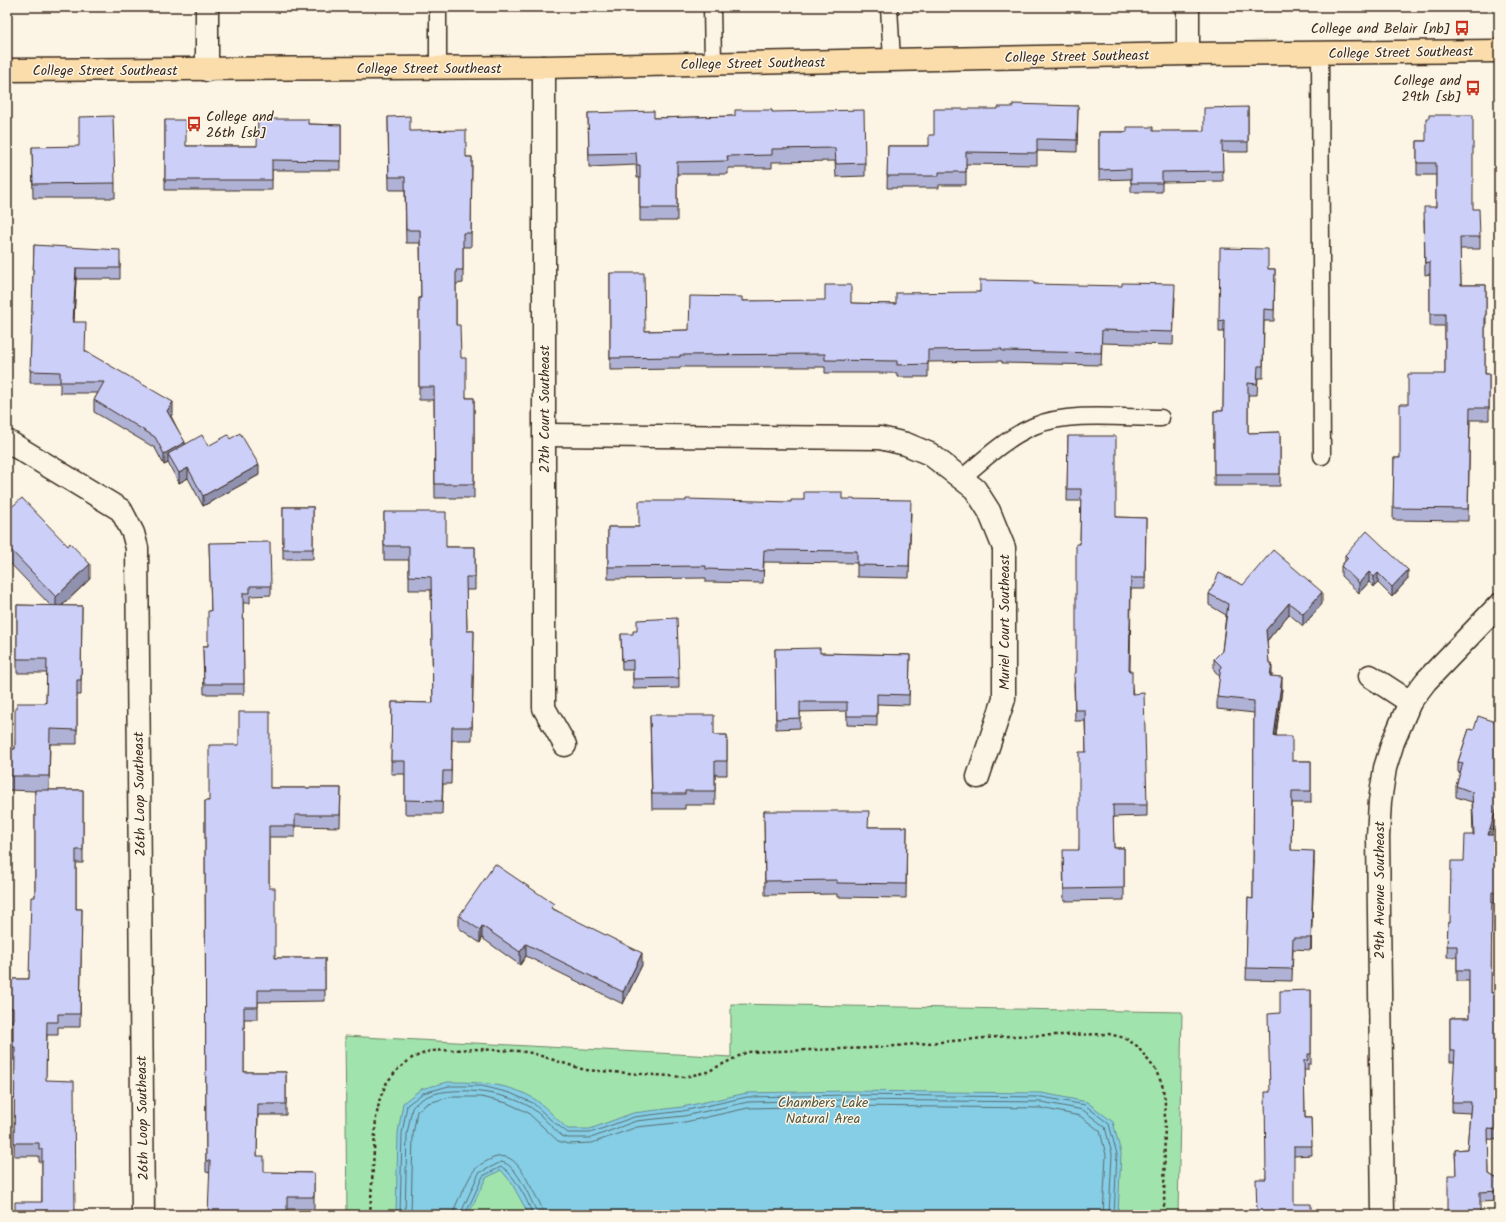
<svg xmlns="http://www.w3.org/2000/svg" width="1506" height="1222" font-family="Kalam,sans-serif">
<style>
.park{fill:#a1e3ad;stroke:#6e8666}
.water{fill:#85cee6;stroke:#678c96}
.lines{fill:none;stroke-linecap:round;stroke-linejoin:round}
.shore{stroke:#596c6e;stroke-width:1}
.lane-casing{stroke:#3b2a1e;stroke-width:19}
.street-casing{stroke:#3b2a1e;stroke-width:25}
.primary-casing{stroke:#3b2a1e;stroke-width:25}
.path{stroke:#3b2a1e;stroke-width:2.5;stroke-dasharray:3 3;stroke-linecap:butt}
.lane{stroke:#fcf5e5;stroke-width:16}
.street{stroke:#fcf5e5;stroke-width:22}
.primary{stroke:#faddab;stroke-width:22}
.wall{fill:#afb2d5;stroke:#3b2a1e}
.shaded-wall{fill:#8f91ae;stroke:#3b2a1e}
.building{fill:#cccff8;stroke:#3b2a1e}
.labels{text-anchor:middle;stroke-width:3;stroke-linejoin:round;paint-order:stroke}
.poi-label{font-size:14px;fill:#3b2a1e;stroke:#fcf5e5;text-anchor:end}
.street-label{font-size:14px;fill:#3b2a1e;stroke:#fcf5e5}
.park-label{font-size:14px;fill:#545842;stroke:#fcf5e5}
</style>
<rect width="100%" height="100%" fill="#fcf5e5"/>
<filter id="ink" filterUnits="userSpaceOnUse"><feTurbulence type="fractalNoise" baseFrequency=".025" numOctaves="2"/><feDisplacementMap in="SourceGraphic" scale="8" xChannelSelector="R" yChannelSelector="G"/><feConvolveMatrix kernelMatrix="1 2 1 2 8 2 1 2 1" color-interpolation-filters="sRGB"/></filter>
<g filter="url(#ink)">
<!-- park -->
<path class="park" d="M731 1004 1182 1012 1178 1215H347L345 1036 731 1057Z"/>
<!-- water -->
<path class="water" d="M448 1082C477 1082 511 1083 536 1100 547 1108 557 1120 568 1129H590L633 1113 682 1107 747 1093 847 1091 1042 1093 1087 1102 1113 1122 1121 1153 1118 1215H529L511 1182 501 1170 486 1178 468 1215H396L398 1133 403 1103 421 1089Z"/>
<g class="lines">
<!-- shore -->
<g class="shore">
<path d="M400 1215 402 1134 407 1105 423 1093 449 1086H482L510 1093 533 1103 551 1120 568 1133H590L634 1117 683 1111 747 1097 847 1095 1042 1097 1085 1105 1109 1124 1117 1154 1114 1215"/>
<path d="M405 1215 407 1134 412 1108C415 1104 419 1101 424 1098 448 1084 507 1092 530 1107 541 1114 551 1127 562 1136L568 1138H591L636 1121 684 1116 748 1102 847 1100 1042 1102 1083 1110 1105 1127 1112 1154 1109 1215"/>
<path d="M411 1215 413 1135 417 1111 428 1103 450 1097H481L507 1103 527 1112 558 1141 568 1144 592 1143 637 1127 685 1122 748 1108 847 1106 1041 1108 1080 1116 1100 1131 1106 1155 1103 1215"/>
<path d="M454 1215C454 1205 461 1195 465 1187 472 1172 474 1167 489 1160 512 1148 521 1169 531 1187 535 1196 543 1205 543 1215"/>
<path d="M460 1215 479 1173 501 1162C516 1163 529 1197 536 1210L537 1215"/>
<path d="M465 1215 483 1176 501 1167C511 1169 531 1205 532 1215"/>
</g>
<!-- lane casing -->
<g class="lane-casing">
<g id="lane">
<path d="M438 7V68"/>
<path d="M712 7 713 63"/>
<path d="M889 7 892 60"/>
<path d="M1320 54 1322 456"/>
<path d="M962 478C984 459 1006 438 1034 426 1070 411 1122 418 1161 418"/>
</g>
</g>
<!-- street casing -->
<g class="street-casing">
<g id="street">
<path d="M207 7V70"/>
<path d="M1188 7V54"/>
<path d="M544 67V708L565 745"/>
<path d="M545 435 880 438 906 444 930 454 975 489 989 511 1004 548V699L978 777"/>
<path d="M7 441 121 510 133 533 137 548 143 1215"/>
<path d="M1370 676 1410 702"/>
<path d="M1383 1215 1378 837 1380 801 1385 768 1393 742 1410 702 1426 681 1499 605"/>
</g>
</g>
<!-- primary casing -->
<g class="primary-casing">
<path id="primary" d="M7 70 544 67 1188 54 1499 51"/>
</g>
<!-- path -->
<path class="path" d="M370 1215 376 1118 380 1098 387 1082 398 1069 412 1058 430 1051 475 1049 518 1051 532 1053 585 1070 684 1077 707 1072 747 1052 871 1048 1009 1036 1109 1034 1125 1038 1137 1046 1155 1069 1162 1084 1165 1100 1164 1215"/>
<!-- lane -->
<use href="#lane" class="lane"/>
<!-- street -->
<use href="#street" class="street"/>
<!-- primary -->
<use href="#primary" class="primary"/>
</g>
<!-- wall -->
<g class="wall">
<path d="M1078 106 1077 152 1037 151V165L966 164V185H939V188H887L888 146H929L998 109Z"/>
<path d="M1248 107V152H1222L1223 181 1162 182V192H1131V179L1099 180V132L1204 131Z"/>
<path d="M772 112 865 163V176L836 177 835 161 772 162V168H728V174H677V221H640V178H637L636 165 589 167 588 113 654 118 735 116Z"/>
<path d="M388 117 410 131 466 157H472L471 247H463V283L456 284V325L466 398H474V498H435L434 400H419V298H421L420 243H406L405 190H389Z"/>
<path d="M165 120 186 146H257L308 124 341 125V170H272V190H165Z"/>
<path d="M1417 141H1426L1473 209 1480 237V249H1460L1461 285H1486V327H1485V374H1489V420H1470L1468 521 1393 520 1394 458H1400L1408 404 1445 374V326H1430V274L1425 275 1424 219 1436 207V175H1417Z"/>
<path d="M32 147 115 183V198H33Z"/>
<path d="M34 245 120 261V279H76L74 322 85 351 173 413 171 416 185 444 208 446 230 439 259 475 203 506 188 478 179 483 168 463 164 465 155 448 94 412V400L98 393H60V383H30Z"/>
<path d="M1268 269H1275L1274 321H1264L1263 378H1258L1257 395H1248V433L1280 432V486H1214V411H1223L1224 332H1219V321Z"/>
<path d="M610 273 645 331 689 330 742 301 896 304 1034 284 1175 297 1173 345 1102 343 1101 365 1002 363V361L928 362V377H897V373H825V367H680V369L610 370Z"/>
<path d="M1068 436 1116 517 1146 518 1145 589H1131L1130 671 1147 805V816L1113 817 1114 848H1124V900L1064 901 1063 862 1079 850 1086 752 1085 721H1075L1074 684 1076 673 1080 544 1081 501H1067Z"/>
<path d="M842 499 911 513 909 578 857 577V563L764 562 763 583 706 582V578L608 579V527H639L791 502 804 500Z"/>
<rect x="283" y="507" width="30" height="52"/>
<path d="M7 511 90 579 62 606H82L81 695H77V744H50L49 790H83V863H76V909H82L80 1027H58V1035H47L42 1202V1162H39V1156H14L15 1060H13V1021H7V979H29L35 897V791L7 790V749H15L17 708 46 703 47 673H17V605L51 606 7 560Z"/>
<path d="M384 512 446 547H475V590H466L467 631H474L472 740H452L451 784H443L442 814H405V774H391L392 702 433 703 431 590H409V560H384Z"/>
<path d="M209 543 271 586V595L250 596V603H243L244 694H204L203 646H208L211 611Z"/>
<path d="M1345 555 1408 579 1392 597 1378 583 1374 587 1369 582 1359 593 1341 576V566L1345 561Z"/>
<path d="M1243 585 1322 604 1303 626 1289 614 1267 641 1269 663 1271 676 1282 689 1276 736 1292 761H1311V803H1292L1291 850 1314 862 1311 950 1293 949 1292 981 1246 980 1248 898 1253 899 1254 713 1217 709V697L1220 677 1214 670V659L1222 651 1226 615 1209 605V594Z"/>
<path d="M621 634 679 678V688L633 689V670H622Z"/>
<path d="M775 649 820 653 910 655 909 705 877 704V726L847 725V711L800 712V728L776 729Z"/>
<path d="M650 715 714 735H727V775H715V805H685V809H652Z"/>
<path d="M1469 729 1491 835H1499V903H1492L1491 993H1499V1140L1488 1139 1489 1174 1499 1180V1201L1480 1202 1456 1175 1455 1150 1467 1149 1470 1113 1452 1112V1102L1455 1062H1450V1018H1469V981H1457V957H1447L1448 923H1450L1464 861 1473 835 1472 802 1456 797V786L1460 773 1458 772V762Z"/>
<path d="M239 745 270 788H341L340 827 295 826V837H269V888L275 958H325V1001L258 1002V1019H244V1072H286V1115H258L257 1156 264 1172 314 1173V1209H287L210 1173 206 1172 205 801H209Z"/>
<path d="M764 811 869 827H907L906 898 837 897V894L765 895Z"/>
<path d="M554 909 642 965 623 1004 526 956 520 965 482 938 480 943 459 928V916Z"/>
<path d="M1311 990V1064H1308V1070H1304L1305 1118H1311L1312 1155 1294 1156 1257 1215 1266 1179 1270 1092 1280 1013Z"/>
</g>
<!-- shaded-wall -->
<g class="shaded-wall">
<path d="M76 268V279L73 333V322Z"/>
<path d="M173 402V413L167 422V411Z"/>
<path d="M185 442V453L168 454V463L164 465V454Z"/>
<path d="M259 465V475L203 506V496Z"/>
<path d="M188 468V478L179 483V473Z"/>
<path d="M90 564V579L56 611V597Z"/>
<path d="M1408 570V579L1392 597V587Z"/>
<path d="M1369 572V582L1359 593V583Z"/>
<path d="M1378 573V583L1374 587V577Z"/>
<path d="M1322 592V604L1303 626V614Z"/>
<path d="M1289 603V614L1266 642V630Z"/>
<path d="M1272 663V675L1270 687V676Z"/>
<path d="M1282 677V689L1274 748V736Z"/>
<path d="M1499 800V811L1488 846V835Z"/>
<path d="M1314 851V862L1311 950V938Z"/>
<path d="M482 926V938L480 943V930Z"/>
<path d="M526 944V956L520 965V952Z"/>
<path d="M642 953V965L623 1004V992Z"/>
</g>
<!-- building -->
<g class="building">
<path d="M1013 104 1078 106 1077 140 1037 139V153L966 152V172H939V176H887L888 146H929V135H934V109H998V107H1013Z"/>
<path d="M1248 107V142H1222L1223 171 1162 172V183H1131V169L1099 170V132H1127V127H1153V131H1204V108Z"/>
<path d="M735 110H772V112L864 110 865 163 836 164 835 148 772 149V155L727 156 728 161 677 162V208H640V165H637L636 153 589 154 588 113 654 111V118L735 116Z"/>
<path d="M1429 115H1473V209H1479L1480 237H1460L1461 285H1486V315H1485V374H1489V408H1470L1468 509 1393 508 1394 458H1400V404H1408V374H1445V314H1430V262L1425 263 1424 207H1436V163H1417V141H1426V118H1429Z"/>
<path d="M113 116 115 183 33 184 32 147 79 146V117Z"/>
<path d="M410 116V131L466 130V157H472L471 233H463V270H456V325H460L461 358H466V398H474V484H435L434 387H419V298H421L420 230H406L405 177H389L388 117Z"/>
<path d="M258 119H308V124L341 125V161L272 160V180H165V120H186V146H257Z"/>
<path d="M34 245 120 250V268H76L73 322H86L85 351 173 402 167 411 185 442 164 454 155 437 94 400 104 382H60V372L30 371Z"/>
<path d="M1220 248 1268 249V269H1275L1274 310 1264 309 1263 366H1258L1257 384 1248 383V433L1280 432V474H1214V411H1223L1224 320 1219 321Z"/>
<path d="M610 273H644L645 331 689 330 690 296 742 297V301L825 300V285H851V303L896 304V293L980 292V280L1034 281V284L1122 286V283L1175 284 1173 332 1102 330 1101 353 1002 351V349L928 350V364L897 365V361L825 360V354L680 355V357L610 358Z"/>
<path d="M240 433 259 465 203 496 188 468 179 473 168 454 202 435 208 446 228 435 230 439Z"/>
<path d="M1068 436H1116V517L1146 518 1145 578H1131L1129 671H1132V694L1144 693 1147 805H1113L1114 848H1124V888L1064 889 1063 850H1079V752H1086L1085 710H1075L1074 673H1076V544H1080L1081 489H1067Z"/>
<path d="M804 492H842V499L911 500 909 566 857 565V551L764 550 763 571 706 569V566L608 567V527H639V501H686V499L791 502V500H804Z"/>
<path d="M22 498 68 546 70 543 90 564 56 597 7 546V511Z"/>
<rect x="283" y="507" width="30" height="42"/>
<path d="M384 512H446V547H475V577H466L467 631H474L472 727H452L451 771H443L442 801 405 800V761H391L392 702 433 703 431 577 409 576V546H384Z"/>
<path d="M1367 531 1408 570 1392 587 1378 573 1374 577 1369 572 1359 583 1341 566 1348 558 1345 555Z"/>
<path d="M270 542 271 586H250V593H243L244 684H204L203 646H208V611H211L209 543Z"/>
<path d="M1273 550 1322 592 1303 614 1289 603 1266 630 1269 663H1272L1270 676 1282 677 1274 736H1292V761H1311V791H1292L1291 850 1314 851 1311 938H1293L1292 969 1246 968 1248 898 1253 899 1254 701 1217 697 1221 666 1214 659 1222 651 1228 604 1209 594 1219 573 1243 585Z"/>
<path d="M17 605 82 606 81 680H77V730L50 729 49 776H7V749H15V708H17V703H46L47 659H17Z"/>
<path d="M677 618 679 678 633 679V660L622 661 621 634H633V631H637V620Z"/>
<path d="M820 648V653L910 655 909 695 877 694V716H847V702H800V718L776 719 775 649Z"/>
<path d="M239 712H270V788H341L340 815H295V826H269V888H275V958H325V990H258V1007H244V1072H286V1104H258L257 1156H264V1172L314 1173V1197H287V1215H208L210 1161H206L205 801H209V745H239Z"/>
<path d="M650 715H714V735H727V761H715V791H685V794H652Z"/>
<path d="M1478 716 1499 723V800L1488 835H1499V892H1492L1491 993H1499V1130L1488 1129 1489 1174 1499 1180V1191L1480 1192V1215H1448V1175H1456L1455 1150 1467 1149 1471 1102H1452L1455 1051H1450V1018H1469V970H1457V946H1447L1448 923H1450L1451 861H1464L1465 835H1474L1472 792 1456 786 1463 763 1458 762 1469 729 1474 730Z"/>
<path d="M35 790H83V850H76V909H82L80 1014H58V1022H47L46 1080 74 1081 75 1215H15V1202H42V1149H39V1143H14L15 1047H13V1008H7V979H29L31 897H35Z"/>
<path d="M764 811H869L868 827H907L906 884 837 883V880L765 881Z"/>
<path d="M495 864 554 904 551 908 642 953 623 992 526 944 520 952 482 926 480 930 459 916Z"/>
<path d="M1311 990V1054H1308V1060H1304L1305 1118H1311L1312 1146H1294V1204H1311V1215H1257L1256 1179H1266L1265 1092H1270L1268 1014 1280 1013V991Z"/>
</g>
</g>
<!-- icons -->
<defs>
<g id="bus-bare" transform="scale(1.2)"><path d="M-5-6H5V4H4V6H2V4H-2V6H-4V4H-5ZM-3.5-4V0h7V-4ZM-3.5 1.2v1.5H-2V1.2ZM2 1.2v1.5H3.5V1.2Z" fill="#c8321e" stroke="#fcf5e5" stroke-width="2.5" paint-order="stroke"/></g>
</defs>
<g fill-rule="evenodd">
<use href="#bus-bare" x="1462" y="28"/>
<use href="#bus-bare" x="1473" y="88"/>
<use href="#bus-bare" x="194" y="124"/>
</g>
<g class="labels">
<!-- poi labels -->
<g class="poi-label">
<text x="1450" y="33">College and Belair [nb]</text>
<text x="1461" y="85">College and<tspan x="1461" dy="16">29th [sb]</tspan></text>
<text x="206" y="121" text-anchor="start">College and<tspan x="206" dy="16">26th [sb]</tspan></text>
</g>
<!-- street labels -->
<g class="street-label">
<text transform="translate(1401 52) rotate(-1)" y="5">College Street Southeast</text>
<text transform="translate(1077 56) rotate(-1)" y="5">College Street Southeast</text>
<text transform="translate(753 63) rotate(-1)" y="5">College Street Southeast</text>
<text x="429" y="73">College Street Southeast</text>
<text x="105" y="75">College Street Southeast</text>
<text transform="translate(544 409) rotate(-90)" y="5">27th Court Southeast</text>
<text transform="translate(1004 622) rotate(-90)" y="5">Muriel Court Southeast</text>
<text transform="translate(139 794) rotate(-91)" y="5">26th Loop Southeast</text>
<text transform="translate(1379 890) rotate(-90)" y="5">29th Avenue Southeast</text>
<text transform="translate(142 1118) rotate(-91)" y="5">26th Loop Southeast</text>
</g>
<!-- park labels -->
<g class="park-label">
<text x="823" y="1107">Chambers Lake<tspan x="823" dy="16">Natural Area</tspan></text>
</g>
</g>
<!-- margin -->
<rect width="1506" height="1222" fill="none" stroke="#fcf5e5" stroke-width="24"/>
<rect x="12" y="12" width="1482" height="1198" fill="none" stroke="#3b2a1e" stroke-width="1.5" filter="url(#ink)"/>
</svg>
